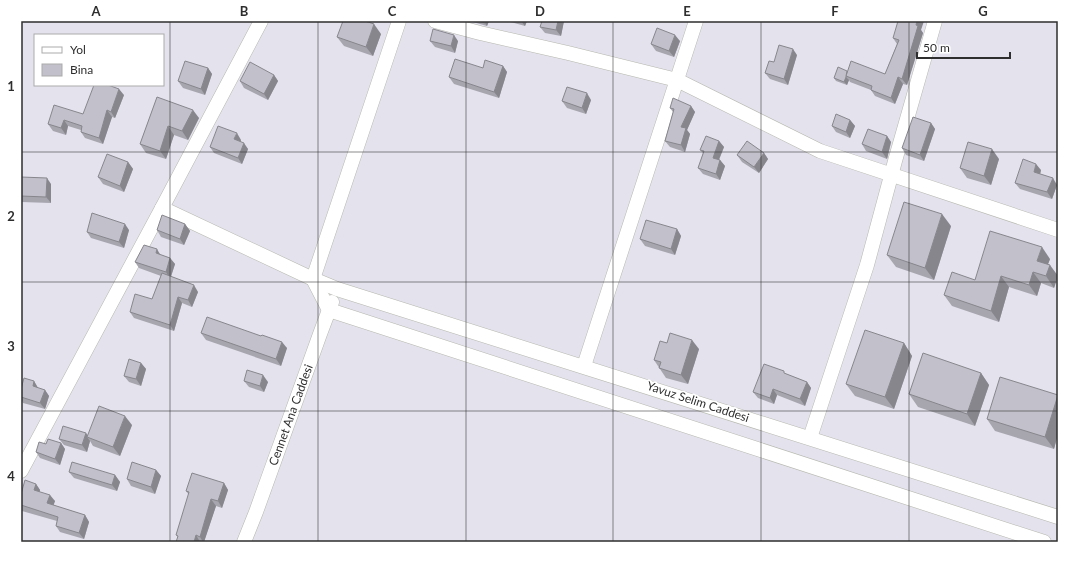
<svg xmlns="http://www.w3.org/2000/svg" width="1079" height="563" font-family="Lato,sans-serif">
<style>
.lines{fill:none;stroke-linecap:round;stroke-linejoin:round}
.minor-casing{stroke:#b5b8ae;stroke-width:15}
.minor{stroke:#fff;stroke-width:14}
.wall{fill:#a7a5ae}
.shaded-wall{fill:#88868d}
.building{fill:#c2c0ca;stroke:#88868d}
.grid{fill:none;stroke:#2e2e2e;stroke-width:1;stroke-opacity:0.55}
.labels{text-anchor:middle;stroke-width:3.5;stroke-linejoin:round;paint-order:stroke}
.street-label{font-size:12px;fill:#2e2e2e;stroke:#fff}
.neatline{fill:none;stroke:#2e2e2e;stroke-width:1.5}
.grid-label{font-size:13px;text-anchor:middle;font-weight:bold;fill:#2e2e2e}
</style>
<rect width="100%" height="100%" fill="#e4e2ed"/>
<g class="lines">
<!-- minor casing -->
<g class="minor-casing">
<g id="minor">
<path d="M399 21 313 279 329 310 1044 542"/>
<path d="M435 21 480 33 568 53 677 80 820 151 1058 230"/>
<path d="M162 208 313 279 337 289 1058 517"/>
<path d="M584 366 696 21"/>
<path d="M810 438 867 265 895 161 935 21"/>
<path d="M21 471 162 208 261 21"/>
<path d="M244 542 256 512 320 334 332 302"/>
</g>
</g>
<!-- minor -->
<use href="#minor" class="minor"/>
</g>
<!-- wall -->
<g class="wall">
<path d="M472 21H489L487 26 473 22Z"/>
<path d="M507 21H527L525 26Z"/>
<path d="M564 21 561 36 545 33 540 27Z"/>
<path d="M921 30 923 33 907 85 903 84 895 104 875 96 871 90 850 82 849 80 847 85 836 81 834 78 847 71 885 74 897 44 893 38Z"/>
<path d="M381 34 373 56 344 46 337 37Z"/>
<path d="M430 41H458L455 53 435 47Z"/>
<path d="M680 41 674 57 656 51 651 44Z"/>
<path d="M797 55 788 85 770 79 765 73 774 62Z"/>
<path d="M503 66 507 72 499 98 454 84 449 77 483 68Z"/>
<path d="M208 68 212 74 205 95 183 88 178 81Z"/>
<path d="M274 75 278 81 268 100 244 88 240 81Z"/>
<path d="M124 95 115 118 112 117 103 144 85 138 81 132V130L68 126 66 135 53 131 48 124 83 114Z"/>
<path d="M157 97 199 118 188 140 174 135 166 159 146 153 140 144Z"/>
<path d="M591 100 586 114 567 108 562 101Z"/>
<path d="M691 106 695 112 687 130 690 134 685 152 670 147 665 141 673 112 670 108Z"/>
<path d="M850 120 855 126 850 138 836 132 832 126Z"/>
<path d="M931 123 935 129 924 161 906 155 902 148Z"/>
<path d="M887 136 891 142 887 159 866 151 862 144Z"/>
<path d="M241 140 240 142 248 149 242 164 214 153 210 147Z"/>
<path d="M719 141 724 147 719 160H720L725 166 720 180 703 174 698 168 703 153 700 150Z"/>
<path d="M764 153 768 159 759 173 742 162 737 155Z"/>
<path d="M999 159 991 185 967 178 960 168Z"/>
<path d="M128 162 133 169 124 192 103 184 98 177Z"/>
<path d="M1041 170 1040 174 1057 185 1052 199 1020 189 1015 183Z"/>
<path d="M21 177 51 184V203L21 202Z"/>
<path d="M185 224 190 231 184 245 161 237 157 230Z"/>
<path d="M951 226 934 280 896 267 887 255Z"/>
<path d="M677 229 681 236 675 255 645 246 640 239Z"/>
<path d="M129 230 124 248 91 238 87 232Z"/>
<path d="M161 255 170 258 175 264 171 277 198 292 192 307 182 303 174 331 134 318 130 312 152 299 161 276 139 268 135 262Z"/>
<path d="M1050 259 1048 264 1058 276 1054 288 1041 283 1037 296 1009 287 999 322 952 306 944 295 975 280Z"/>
<path d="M201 333 261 336 287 348 281 366 206 340Z"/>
<path d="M904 343 912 356 894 409 855 396 846 384Z"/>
<path d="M699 349 688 384 666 378 654 360Z"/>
<path d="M141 363 146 369 141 386 129 382 124 376Z"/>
<path d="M981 373 989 385 975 426 918 407 909 394Z"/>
<path d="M786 374 807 382 811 388 805 406 777 395 774 404 758 398 753 392Z"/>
<path d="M34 381 38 388 45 390 49 396 45 409 23 403 22 401 21 404V389Z"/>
<path d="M244 381 268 382 264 392 249 387Z"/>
<path d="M1058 395V434L1054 449 995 431 987 419Z"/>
<path d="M132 425 120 456 93 446 90 441 87 452 64 445 59 439 87 435Z"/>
<path d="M61 443 65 449 60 465 40 458 36 452 46 444Z"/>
<path d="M156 470 161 476 155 494 131 486 127 479Z"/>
<path d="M69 472 115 475 120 482 117 491 74 478Z"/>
<path d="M224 483 228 490 222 508 216 506 204 542H176L178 537 176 535 189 495 186 491Z"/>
<path d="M36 484 40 490V492L55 501 53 505 85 515 89 522 84 539 60 532 56 526 57 521 22 511 21 509V494Z"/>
</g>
<!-- shaded-wall -->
<g class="shaded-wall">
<path d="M486 21H489L487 26 485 23Z"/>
<path d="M521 21H527L525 26Z"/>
<path d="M558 21H564L561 36 556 30Z"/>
<path d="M917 21H924L921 30 923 33 907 85 902 79Z"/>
<path d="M374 24 381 34 373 56 366 47Z"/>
<path d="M454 35 458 41 455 53 451 46Z"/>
<path d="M675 35 680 41 674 57 669 51Z"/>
<path d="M793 49 797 55 788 85 784 79Z"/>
<path d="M503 66 507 72 499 98 494 92Z"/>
<path d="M208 68 212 74 205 95 201 89Z"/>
<path d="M274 75 278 81 268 100 264 94Z"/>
<path d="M846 77 849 80 847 85 844 82Z"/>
<path d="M898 77 903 84 895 104 891 98Z"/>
<path d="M119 89 124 95 115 118 111 112Z"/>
<path d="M587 93 591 100 586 114 582 108Z"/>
<path d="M691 106 695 112 687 130 690 134 685 152 681 145V127Z"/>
<path d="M107 110 112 117 103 144 99 138Z"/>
<path d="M193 110 199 118 188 140 182 131Z"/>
<path d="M64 120 68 126 66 135 61 128Z"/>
<path d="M850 120 855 126 850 138 846 132Z"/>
<path d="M931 123 935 129 924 161 920 155Z"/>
<path d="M168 126 174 135 166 159 160 151Z"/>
<path d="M237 133 241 140 239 146 234 139Z"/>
<path d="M887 136 891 142 887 159 882 152Z"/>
<path d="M719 141 724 147 717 164 713 158Z"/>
<path d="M244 143 248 149 242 164 238 158Z"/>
<path d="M992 149 999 159 991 185 984 176Z"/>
<path d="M764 153 768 159 759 173 754 167Z"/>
<path d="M720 160 725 166 720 180 716 174Z"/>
<path d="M128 162 133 169 124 192 120 186Z"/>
<path d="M1036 164 1041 170 1039 179 1034 172Z"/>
<path d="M47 178 51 184V203L46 197Z"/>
<path d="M1053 178 1057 185 1052 199 1047 192Z"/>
<path d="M942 214 951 226 934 280 925 268Z"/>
<path d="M125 224 129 230 124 248 119 242Z"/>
<path d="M185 224 190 231 184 245 180 239Z"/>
<path d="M677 229 681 236 675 255 671 249Z"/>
<path d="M1042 247 1050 259 1045 272 1037 261Z"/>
<path d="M157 249 161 256 156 253Z"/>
<path d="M170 258 175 264 170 279 166 272Z"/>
<path d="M1050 265 1058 276 1054 288 1046 276Z"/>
<path d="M1033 272 1041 283 1037 296 1029 285Z"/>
<path d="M1001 276 1009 287 999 322 991 311Z"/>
<path d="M194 285 198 292 192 307 188 300Z"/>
<path d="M178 297 182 303 174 331 170 325Z"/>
<path d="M692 340 699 349 688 384 681 375Z"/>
<path d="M282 342 287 348 281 366 276 359Z"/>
<path d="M904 343 912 356 894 409 885 397Z"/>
<path d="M141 363 146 369 141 386 136 379Z"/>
<path d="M981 373 989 385 975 426 967 414Z"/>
<path d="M263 375 268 382 264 392 260 386Z"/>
<path d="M34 381 38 388 33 386Z"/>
<path d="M807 382 811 388 805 406 800 399Z"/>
<path d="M773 389 777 395 774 404 770 398Z"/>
<path d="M45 390 49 396 45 409 40 403Z"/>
<path d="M1058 395V434L1054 449 1045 437Z"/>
<path d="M125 416 132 425 120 456 113 447Z"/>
<path d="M86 433 89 437H87L90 441 87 452 82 445Z"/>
<path d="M61 443 65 449 60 465 55 459Z"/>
<path d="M156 470 161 476 155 494 151 487Z"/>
<path d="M115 475 120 482 117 491 112 485Z"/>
<path d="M224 483 228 490 222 508 218 501Z"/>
<path d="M36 484 40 490 38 496 34 490Z"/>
<path d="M50 495 55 501 52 510 47 503Z"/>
<path d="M211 499 216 506 204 542H203L200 537Z"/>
<path d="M85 515 89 522 84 539 79 533Z"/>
<path d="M196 535 200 542H194Z"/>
</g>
<!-- building -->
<g class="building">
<path d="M343 21H365L374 24 366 47 337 37Z"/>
<path d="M478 21H486L485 23Z"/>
<path d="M542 21H558L556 30 540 27Z"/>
<path d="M898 21H917L916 25 918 26 902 79 898 77 891 98 871 90 872 86 846 76 851 61 885 74 899 40 893 38Z"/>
<path d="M657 28 675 35 669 51 651 44Z"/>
<path d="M433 29 454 35 451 46 430 41Z"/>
<path d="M779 45 793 49 784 79 765 73 769 61 774 62Z"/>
<path d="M455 59 483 68 485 60 503 66 494 92 449 77Z"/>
<path d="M185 61 208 68 201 89 178 81Z"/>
<path d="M250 62 274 75 264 94 240 81Z"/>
<path d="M838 67 847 71 846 76V77L844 82 834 78Z"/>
<path d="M94 85H108L119 89 111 112 107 110 99 138 81 132 82 126 64 120 61 128 48 124 54 105 83 114Z"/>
<path d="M567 87 587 93 582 108 562 101Z"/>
<path d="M157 97 193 110 182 131 168 126 160 151 140 144Z"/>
<path d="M673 98 691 106 681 127 686 128 681 145 665 141 674 109 670 108Z"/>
<path d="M836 114 850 120 846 132 832 126Z"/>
<path d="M913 117 931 123 920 155 902 148Z"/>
<path d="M218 126 237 133 234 139 244 143 238 158 210 147Z"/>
<path d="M868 129 887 136 882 152 862 144Z"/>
<path d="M706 136 719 141 713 158 720 160 716 174 698 168 704 151 700 150Z"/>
<path d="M747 141 764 153 754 167 737 155Z"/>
<path d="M968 142 992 149 984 176 960 168Z"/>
<path d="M107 154 128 162 120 186 98 177Z"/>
<path d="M1023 159 1036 164 1034 172 1053 178 1047 192 1015 183Z"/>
<path d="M21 177 47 178 46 197 21 196Z"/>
<path d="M904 202 942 214 925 268 887 255Z"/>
<path d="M92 213 125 224 119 242 87 232Z"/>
<path d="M162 215 185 224 180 239 157 230Z"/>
<path d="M646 220 677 229 671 249 640 239Z"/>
<path d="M990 231 1042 247 1037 261 1050 265 1046 276 1033 272 1029 285 1001 276 991 311 944 295 952 272 975 280Z"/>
<path d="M144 245 157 249 156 253 170 258 166 272 135 262Z"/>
<path d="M162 273 194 285 188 300 178 297 170 325 130 312 135 294 152 299Z"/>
<path d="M207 317 261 336 262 335 282 342 276 359 201 333Z"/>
<path d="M865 330 904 343 885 397 846 384Z"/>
<path d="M670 333 692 340 681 375 659 368 661 362 654 360 660 341 667 343Z"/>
<path d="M923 353 981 373 967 414 909 394Z"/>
<path d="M129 359 141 363 136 379 124 376Z"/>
<path d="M764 364 784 371V373L807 382 800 399 773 389 770 398 753 392Z"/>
<path d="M247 370 263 375 260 386 244 381Z"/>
<path d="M1000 377 1058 395 1045 437 987 419Z"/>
<path d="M24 378 34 381 33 386 45 390 40 403 21 397V389Z"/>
<path d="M99 406 125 416 113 447 87 437Z"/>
<path d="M63 426 86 433 82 445 59 439Z"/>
<path d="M48 439 61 443 55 459 36 452 39 442 46 444Z"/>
<path d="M72 462 115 475 112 485 69 472Z"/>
<path d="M132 462 156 470 151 487 127 479Z"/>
<path d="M192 473 224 483 218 501 211 499 200 537 196 535 194 542H176L178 536 176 535 189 492 186 491Z"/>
<path d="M25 480 36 484 34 490 50 495 47 503 85 515 79 533 56 526 58 517 21 505V494Z"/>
</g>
<!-- grid -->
<path class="grid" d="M170 21V542M318 21V542M466 21V542M613 21V542M761 21V542M909 21V542M21 152H1058M21 282H1058M21 411H1058"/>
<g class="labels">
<!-- street labels -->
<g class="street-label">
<text transform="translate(698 402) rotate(18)" y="4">Yavuz Selim Caddesi</text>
<text transform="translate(291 415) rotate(-70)" y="4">Cennet Ana Caddesi</text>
</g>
</g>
<!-- border -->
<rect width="1079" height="563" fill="none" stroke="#ffffff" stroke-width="44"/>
<!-- legend -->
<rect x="34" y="34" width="130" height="52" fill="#ffffff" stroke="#ababab"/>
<rect x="42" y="47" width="20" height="6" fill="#ffffff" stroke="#ababab"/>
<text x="70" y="54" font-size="12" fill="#2e2e2e">Yol</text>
<rect x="42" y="64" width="20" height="12" fill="#c2c0ca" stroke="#ababab"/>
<text x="70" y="74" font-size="12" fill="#2e2e2e">Bina</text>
<!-- scale -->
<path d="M917 52v6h93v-6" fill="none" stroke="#2e2e2e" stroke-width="2"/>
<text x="923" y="52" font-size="12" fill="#2e2e2e" stroke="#ffffff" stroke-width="3" paint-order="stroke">50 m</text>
<rect x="22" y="22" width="1035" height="519" class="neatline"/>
<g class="grid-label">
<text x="96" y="16">A</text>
<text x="244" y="16">B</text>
<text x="392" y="16">C</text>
<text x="540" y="16">D</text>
<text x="687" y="16">E</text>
<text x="835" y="16">F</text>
<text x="983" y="16">G</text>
<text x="11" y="91">1</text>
<text x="11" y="221">2</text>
<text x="11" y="351">3</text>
<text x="11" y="481">4</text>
</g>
</svg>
